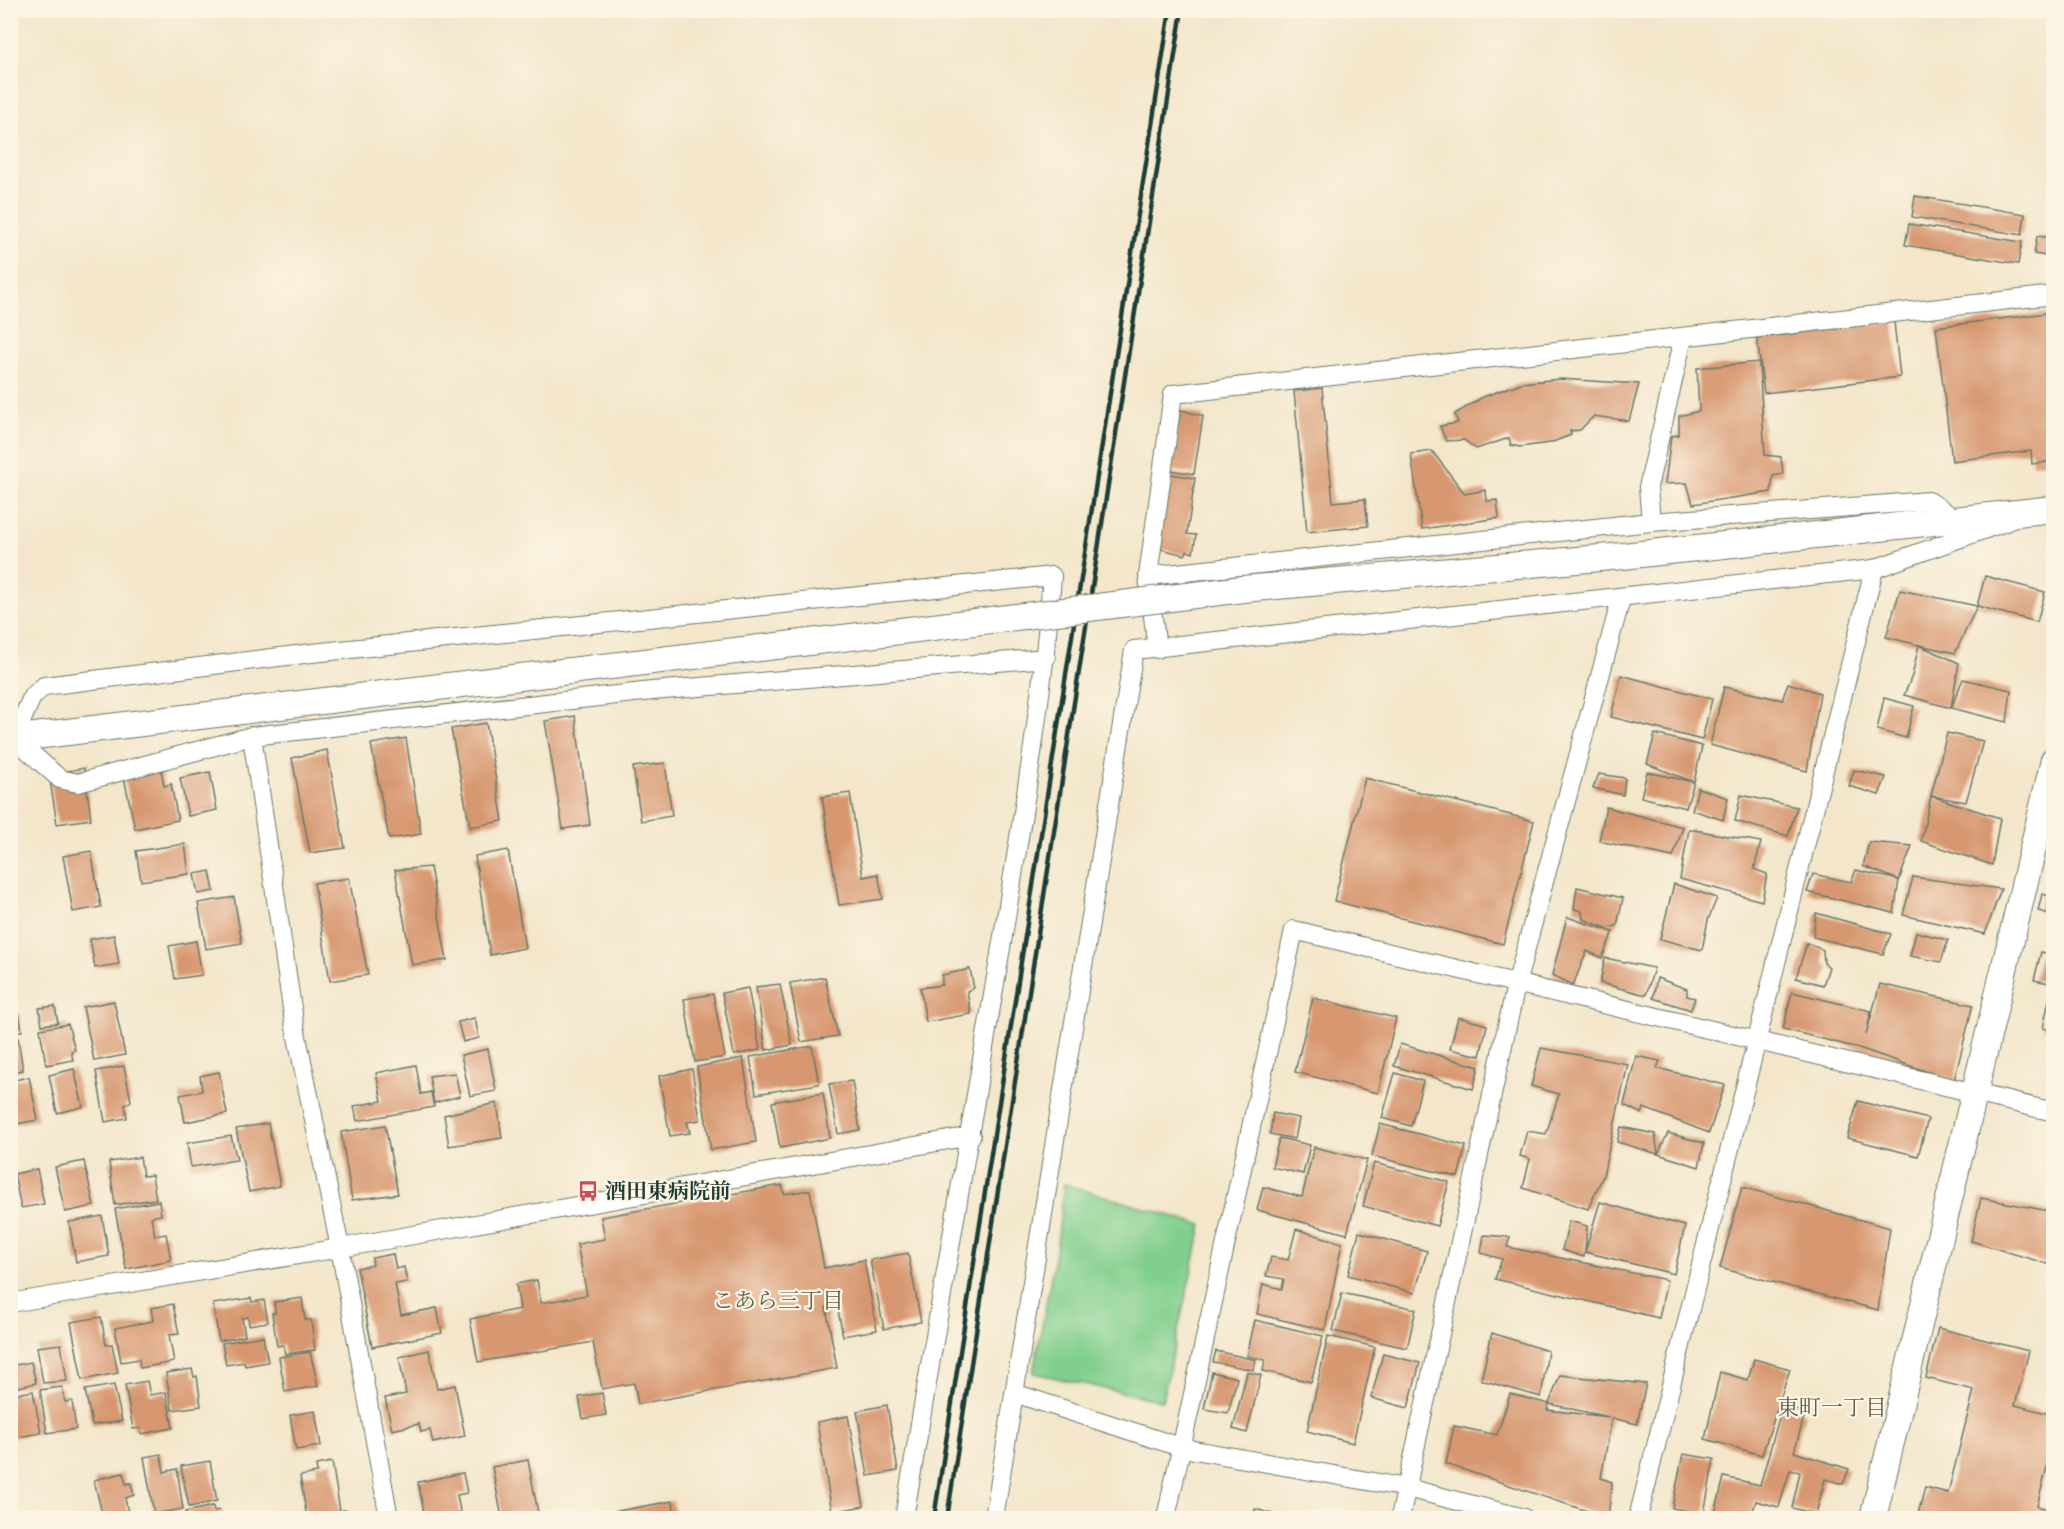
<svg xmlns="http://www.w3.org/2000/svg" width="2064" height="1529" font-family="'IM FELL Great Primer','Noto Serif JP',serif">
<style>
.green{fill:#81cf8e;stroke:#508661;stroke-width:1.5}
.building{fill:#d79770}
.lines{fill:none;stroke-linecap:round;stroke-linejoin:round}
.street-casing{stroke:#697868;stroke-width:20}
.secondary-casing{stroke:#697868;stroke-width:28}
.street{stroke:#fff;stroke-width:18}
.secondary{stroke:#fff;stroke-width:26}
.rail{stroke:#1f3d34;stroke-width:4.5}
.secondary-bridge-casing{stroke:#697868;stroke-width:28;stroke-linecap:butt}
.secondary-bridge{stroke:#fff;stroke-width:26}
.labels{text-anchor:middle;stroke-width:4.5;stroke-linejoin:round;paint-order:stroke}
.poi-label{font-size:21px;font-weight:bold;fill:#1f3d34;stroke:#fcf5e5;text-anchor:start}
.neighbourhood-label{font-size:22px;fill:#5f5c49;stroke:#fcf5e5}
</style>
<rect width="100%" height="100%" fill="#fcf5e5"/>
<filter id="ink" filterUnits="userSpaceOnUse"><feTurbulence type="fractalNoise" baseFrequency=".0167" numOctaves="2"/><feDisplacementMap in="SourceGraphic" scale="12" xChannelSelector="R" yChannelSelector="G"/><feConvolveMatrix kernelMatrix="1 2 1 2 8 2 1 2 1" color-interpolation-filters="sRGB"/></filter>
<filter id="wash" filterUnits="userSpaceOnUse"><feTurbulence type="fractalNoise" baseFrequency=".008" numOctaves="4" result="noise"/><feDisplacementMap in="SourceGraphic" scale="24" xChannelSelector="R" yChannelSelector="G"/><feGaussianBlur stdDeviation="1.35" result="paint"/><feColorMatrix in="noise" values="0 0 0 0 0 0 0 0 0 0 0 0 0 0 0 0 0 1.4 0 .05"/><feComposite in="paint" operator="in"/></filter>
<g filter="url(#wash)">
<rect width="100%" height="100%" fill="#f3e6ca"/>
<!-- green -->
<path class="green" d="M1064 1184 1202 1225 1162 1401 1033 1373 1056 1251Z"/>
<g id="blocks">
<!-- building -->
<g class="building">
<path d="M1915 196 2025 214 2022 235 1912 217Z"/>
<path d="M1909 224 2022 242 2018 264 1905 245Z"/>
<path d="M2037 236 2054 238V257L2034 254Z"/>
<path d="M2054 312V461L2032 464 2031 451 1952 461 1936 327Z"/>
<path d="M1894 322 1900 377 1764 393 1757 338Z"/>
<path d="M1759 362 1765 455 1781 457 1783 474 1773 476 1771 492 1693 504 1687 483 1665 484 1671 436 1679 435V416L1699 411 1697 368Z"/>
<path d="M1560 379 1639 384 1629 421 1594 416 1580 430 1570 431 1571 435 1550 443 1520 447 1511 445 1509 438 1476 449 1464 440 1446 441 1440 426 1458 423 1455 414 1483 397 1521 383Z"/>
<path d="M1322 388 1333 502 1365 499 1368 526 1307 532 1294 391Z"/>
<path d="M1181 410 1203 416 1194 474 1170 470Z"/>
<path d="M1432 451 1465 494 1486 490 1487 501 1497 500 1499 518 1422 529 1411 454Z"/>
<path d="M1166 473 1195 478 1187 534 1196 535 1193 553 1187 551 1185 555 1156 548Z"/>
<path d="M1985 576 2045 592 2037 622 1977 606Z"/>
<path d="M1900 590 1977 606 1955 653 1919 645 1959 663 1951 708 1904 695 1912 676 1919 645 1886 637Z"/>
<path d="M1621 675 1712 699 1702 740 1611 717Z"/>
<path d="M1963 679 2011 690 2007 722 1951 708Z"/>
<path d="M1788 683 1820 693 1807 771 1710 745 1724 687 1782 700Z"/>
<path d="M1884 698 1914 706 1906 738 1877 730Z"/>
<path d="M575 716 590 825 563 829 545 721Z"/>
<path d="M486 723 503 821 470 827 451 729Z"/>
<path d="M1947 733 1983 741 1966 802 1931 796Z"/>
<path d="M1655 734 1702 746 1694 782 1686 808 1641 797 1647 772 1694 782 1647 764Z"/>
<path d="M406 738 421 834 389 839 371 744Z"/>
<path d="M327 750 345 848 310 853 292 758Z"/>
<path d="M665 763 672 816 641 821 633 767Z"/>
<path d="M84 768 91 819 57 824 49 774Z"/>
<path d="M161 769 164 786 171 784 178 820 135 829 124 777Z"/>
<path d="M1854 770 1886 777 1879 795 1849 786Z"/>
<path d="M210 772 217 810 188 816 180 778Z"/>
<path d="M1599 774 1625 778 1623 795 1593 788Z"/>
<path d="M1365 778 1534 821 1503 944 1334 901Z"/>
<path d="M1698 788 1728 798 1723 820 1692 810Z"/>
<path d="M850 793 863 877 878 874 883 899 839 905 822 797Z"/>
<path d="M1741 795 1797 807 1788 836 1735 821Z"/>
<path d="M1931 796 2000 818 1992 865 1921 841Z"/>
<path d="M1606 807 1683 827 1673 857 1599 841Z"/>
<path d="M1689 829 1761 842 1754 869 1767 874 1762 901 1680 879Z"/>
<path d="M1869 842 1912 846 1899 880 1863 866Z"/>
<path d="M185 844 189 874 141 881 136 851Z"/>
<path d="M508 850 525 948 490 955 475 856Z"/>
<path d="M91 851 101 907 73 912 63 856Z"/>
<path d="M430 867 447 960 412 965 395 870Z"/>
<path d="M1856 870 1899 880 1894 913 1807 892 1813 874 1851 882Z"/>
<path d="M210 871 214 891 198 894 194 874Z"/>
<path d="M1913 877 2001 889 1985 934 1903 915Z"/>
<path d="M349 878 368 975 330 981 314 883Z"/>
<path d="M1674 884 1717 898 1708 920 1702 950 1660 939Z"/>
<path d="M1577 887 1623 898 1617 926 1606 928 1583 919 1582 911 1574 909Z"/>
<path d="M2042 894 2054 897V915L2038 911Z"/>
<path d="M234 897 242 943 206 949 198 903Z"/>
<path d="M1816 913 1891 934 1883 954 1813 937Z"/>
<path d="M1567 917 1613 932 1602 958 1587 951 1573 985 1552 975Z"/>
<path d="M2050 929 2054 930V947L2047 946Z"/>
<path d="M1916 932 1948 940 1941 962 1910 956Z"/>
<path d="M114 935 119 964 95 968 90 939Z"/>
<path d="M196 941 202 975 175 979 169 946Z"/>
<path d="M1807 943 1823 950 1824 963 1829 967 1823 985 1796 978Z"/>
<path d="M2041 952 2054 955V984L2034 980Z"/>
<path d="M1605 958 1654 968 1646 995 1600 983Z"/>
<path d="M970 969 974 988 967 991 971 1014 926 1022 920 988 942 985V975Z"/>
<path d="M825 977 838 1036 801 1042 790 983Z"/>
<path d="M1657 978 1687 989V996L1695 998 1691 1010 1653 998Z"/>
<path d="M780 984 792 1045 766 1050 756 987Z"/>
<path d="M1880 984 1973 1005 1954 1081 1862 1049 1783 1029 1792 992 1871 1011 1866 1035Z"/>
<path d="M748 988 760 1050 734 1055 722 993Z"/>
<path d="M2051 991H2054V1031L2043 1028Z"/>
<path d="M713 994 725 1057 695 1062 684 999Z"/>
<path d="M1313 998 1396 1018 1378 1093 1295 1072Z"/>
<path d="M114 1001 125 1055 94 1061 83 1007Z"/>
<path d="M55 1006 58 1023 42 1025 39 1008Z"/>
<path d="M19 1014 22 1031 10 1033V1015Z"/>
<path d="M1458 1017 1487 1025 1480 1056 1450 1049Z"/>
<path d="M475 1018 479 1038 463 1042 458 1022Z"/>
<path d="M68 1024 75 1050 71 1051 73 1060 46 1065 40 1029Z"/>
<path d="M18 1038 23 1070 10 1072V1039Z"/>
<path d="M1400 1044 1479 1067 1473 1089 1394 1066Z"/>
<path d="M812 1046 819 1084 756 1094 750 1057Z"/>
<path d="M1541 1048 1628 1064 1603 1176 1588 1209 1523 1188 1530 1159 1520 1156 1527 1131 1546 1134 1559 1094 1531 1086Z"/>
<path d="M488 1049 496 1091 470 1096 461 1055Z"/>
<path d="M1636 1056 1660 1061 1657 1068 1725 1085 1709 1133 1644 1108 1642 1114 1624 1105Z"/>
<path d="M743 1058 756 1142 711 1150 697 1067Z"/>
<path d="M416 1065 421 1094 431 1092 434 1107 357 1121 354 1106 382 1101 376 1073Z"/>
<path d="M124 1066 131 1101 125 1105 127 1118 105 1122 96 1071Z"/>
<path d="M74 1069 83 1107 57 1113 49 1075Z"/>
<path d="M692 1069 700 1120 687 1122 690 1133 670 1136 659 1076Z"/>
<path d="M219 1072 227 1114 185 1122 180 1095 202 1091 200 1076Z"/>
<path d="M455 1073 460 1096 434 1103 429 1076Z"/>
<path d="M1395 1073 1423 1081 1411 1126 1382 1118Z"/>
<path d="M29 1077 38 1120 10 1125V1081Z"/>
<path d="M852 1081 860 1130 838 1134 829 1084Z"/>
<path d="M823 1093 830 1138 780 1148 772 1102Z"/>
<path d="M1858 1101 1928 1119 1918 1156 1847 1138Z"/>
<path d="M497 1103 502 1138 449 1146 444 1115Z"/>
<path d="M1273 1113 1299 1118 1295 1139 1270 1134Z"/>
<path d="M268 1123 280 1186 249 1192 236 1129Z"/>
<path d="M1380 1124 1466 1146 1458 1177 1372 1156Z"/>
<path d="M385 1125 398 1194 352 1200 341 1132Z"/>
<path d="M1621 1127 1655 1134 1658 1154 1617 1142Z"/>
<path d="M1668 1133 1704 1143 1699 1167 1658 1154Z"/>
<path d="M231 1136 237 1160 191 1167 187 1143Z"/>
<path d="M1279 1138 1310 1145 1303 1174 1272 1167Z"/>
<path d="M1314 1147 1367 1160 1347 1234 1257 1210 1263 1187 1302 1197Z"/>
<path d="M140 1157 143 1176 152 1175 156 1199 115 1205 109 1162Z"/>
<path d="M84 1161 94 1206 65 1212 55 1167Z"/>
<path d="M1374 1163 1449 1182 1437 1226 1363 1206Z"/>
<path d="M37 1169 44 1204 21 1208 14 1174Z"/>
<path d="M782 1185 784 1194 810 1190 824 1268 864 1260 877 1330 843 1336 837 1305 826 1307 837 1368 638 1404 634 1383 602 1389 593 1342 478 1362 470 1319 520 1309 516 1284 537 1280 541 1303 587 1295 577 1244 605 1239 601 1217Z"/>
<path d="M1742 1187 1890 1228 1878 1310 1720 1268Z"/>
<path d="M1981 1198 2054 1212V1266L1971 1241Z"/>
<path d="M159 1201 161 1215 151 1217 155 1236 166 1234 171 1260 126 1269 115 1209Z"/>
<path d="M1600 1202 1685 1226 1674 1274 1585 1252 1584 1257 1562 1250 1569 1221 1587 1226 1585 1252Z"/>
<path d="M102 1216 109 1256 76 1262 69 1222Z"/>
<path d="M1296 1229 1342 1243 1325 1330 1257 1314 1263 1284 1282 1289 1284 1279 1266 1276 1271 1257 1288 1260Z"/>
<path d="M1359 1232 1427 1251 1415 1293 1348 1275Z"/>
<path d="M1484 1235 1510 1237 1507 1247 1667 1280 1659 1318 1495 1279 1502 1259 1481 1253Z"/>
<path d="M908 1253 921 1322 884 1329 870 1260Z"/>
<path d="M393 1254 396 1269 404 1267 407 1282 395 1284 401 1315 437 1308 442 1333 372 1347 357 1268 373 1265 372 1258Z"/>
<path d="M1342 1293 1416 1309 1407 1348 1333 1331Z"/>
<path d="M251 1298 252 1302 264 1300 268 1322 249 1325 248 1317 242 1318 245 1336 219 1341 213 1304Z"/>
<path d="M302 1298 305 1320H311L315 1350 285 1354 283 1345 277 1346 272 1313H275L274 1302Z"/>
<path d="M173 1304 179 1334 169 1335 174 1362 140 1368 139 1359 121 1362 115 1328 153 1321 151 1308Z"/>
<path d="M101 1317 106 1345 112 1344 118 1373 82 1380 71 1322Z"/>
<path d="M1255 1320 1323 1336 1311 1382 1263 1371 1265 1360 1247 1356Z"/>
<path d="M1938 1328 2029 1351 2015 1405 2054 1415V1440L2037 1506 2054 1511V1518H1917L1925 1487 1948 1493 1974 1390 1926 1378Z"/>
<path d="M1492 1333 1548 1351 1541 1397 1481 1380Z"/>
<path d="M263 1336 268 1362 245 1366 244 1362 226 1365 222 1343Z"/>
<path d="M1328 1336 1375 1347 1353 1443 1307 1431Z"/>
<path d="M61 1344 67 1381 43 1383 37 1347Z"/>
<path d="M429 1350 437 1389 455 1385 465 1436 433 1443 430 1430 421 1432 419 1424 392 1430 385 1398 406 1394 399 1357Z"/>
<path d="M1216 1351 1256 1360 1253 1370 1213 1362Z"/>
<path d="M310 1352 318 1386 285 1392 279 1357Z"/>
<path d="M1383 1354 1420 1363 1408 1408 1371 1398Z"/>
<path d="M1754 1359 1790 1369 1762 1455 1705 1439 1720 1372 1748 1380Z"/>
<path d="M31 1362 36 1383 10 1389V1366Z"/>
<path d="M192 1369 194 1377 197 1376 201 1406 172 1410 166 1373Z"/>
<path d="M1212 1372 1237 1378 1228 1413 1204 1409Z"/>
<path d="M1247 1372 1261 1375 1247 1433 1233 1429Z"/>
<path d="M1560 1375 1646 1384 1637 1424 1612 1418 1601 1478 1612 1482 1608 1518 1446 1464 1454 1426 1497 1435 1510 1394 1549 1404 1547 1410 1609 1417 1549 1404Z"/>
<path d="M147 1381 150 1395 166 1392 173 1428 141 1434 140 1428 133 1429 125 1385Z"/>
<path d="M114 1385 122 1421 92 1425 85 1390Z"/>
<path d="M62 1387 65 1402 72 1401 76 1429 47 1433 40 1390Z"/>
<path d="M33 1391 41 1433 12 1438 10 1395Z"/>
<path d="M602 1393 606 1415 583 1419 579 1397Z"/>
<path d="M1783 1404 1805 1414 1794 1452 1849 1469 1843 1484 1825 1479 1816 1514 1792 1508 1800 1472 1790 1470 1779 1507 1756 1501 1751 1518H1714L1724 1477 1760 1485Z"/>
<path d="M887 1405 898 1471 868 1476 857 1411Z"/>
<path d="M315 1411 321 1446 296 1450 290 1415Z"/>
<path d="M848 1416 864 1506 832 1512 817 1422Z"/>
<path d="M161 1454 164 1472 177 1469 183 1509 154 1514 144 1457Z"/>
<path d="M1683 1454 1714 1459 1704 1514 1672 1508Z"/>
<path d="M528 1460 539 1518H502L492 1467Z"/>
<path d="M210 1461 217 1501 189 1507 181 1466Z"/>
<path d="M332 1462 340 1511 346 1510 348 1518H307L300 1476 317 1473 316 1465Z"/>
<path d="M123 1473 126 1484 131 1483 134 1495 125 1498 129 1517 103 1518 94 1480Z"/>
<path d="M463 1473 467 1493 457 1495 461 1516 425 1518 418 1482Z"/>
<path d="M673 1501 675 1518H607V1513Z"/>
<path d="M213 1506 214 1511 220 1510 222 1518H187L185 1512Z"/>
<path d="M1255 1509 1288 1518H1253Z"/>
</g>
</g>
</g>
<g filter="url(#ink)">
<use href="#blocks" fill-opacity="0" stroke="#697868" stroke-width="1.5"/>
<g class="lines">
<!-- street casing -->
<g class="street-casing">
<g id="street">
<path d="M1651 522 1648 487 1683 338"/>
<path d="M1148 576 1651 522 1929 501 1958 521"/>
<path d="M1157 649 1148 576 1173 394 2054 295"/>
<path d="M252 736 294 1022 340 1248 389 1518"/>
<path d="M10 1303 340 1248 971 1136"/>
<path d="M1014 1393 1183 1448 1407 1488 1524 1518"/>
<path d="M904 1518C938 1326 971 1134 1002 942 1022 820 1043 699 1052 576L312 653 44 686 32 697 14 738 60 779 78 783 252 736 652 691 1046 658"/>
<path d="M994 1518 1134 650 1874 569"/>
<path d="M1166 1518 1294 930 2054 1112"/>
<path d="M1400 1518 1516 985 1621 599"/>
<path d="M1638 1518 1874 569 2008 521"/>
</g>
</g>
<!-- secondary casing -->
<g class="secondary-casing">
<g id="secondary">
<path d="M1243 589 1623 556 2054 509"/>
<path d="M10 739 1024 616"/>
<path d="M1873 1518 2054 760"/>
</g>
</g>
<!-- street -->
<use href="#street" class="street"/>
<!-- secondary -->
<use href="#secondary" class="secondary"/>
<!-- rail -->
<g class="rail">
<path d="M934 1518 1170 10"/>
<path d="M947 1518 1182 10"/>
</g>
<!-- secondary-bridge casing -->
<g class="secondary-bridge-casing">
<path id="secondary-bridge" d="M1024 616 1243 589"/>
</g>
<!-- secondary-bridge -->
<use href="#secondary-bridge" class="secondary-bridge"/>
</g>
</g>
<!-- icons -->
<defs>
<g id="bus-bare" transform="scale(1.62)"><path d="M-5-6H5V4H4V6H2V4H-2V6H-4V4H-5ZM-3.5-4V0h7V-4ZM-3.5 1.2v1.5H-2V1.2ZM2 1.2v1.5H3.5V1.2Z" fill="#d1495b" stroke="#fcf5e5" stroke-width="2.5" paint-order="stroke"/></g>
</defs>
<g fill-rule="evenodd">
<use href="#bus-bare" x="588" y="1191"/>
</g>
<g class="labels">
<!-- poi labels -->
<g class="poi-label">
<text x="605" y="1198">酒田東病院前</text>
</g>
<!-- neighbourhood labels -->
<g class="neighbourhood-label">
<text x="778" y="1308">こあら三丁目</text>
<text x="1832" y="1415">東町一丁目</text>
</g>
</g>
<!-- margin -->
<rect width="2064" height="1529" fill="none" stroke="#fcf5e5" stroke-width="36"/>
</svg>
